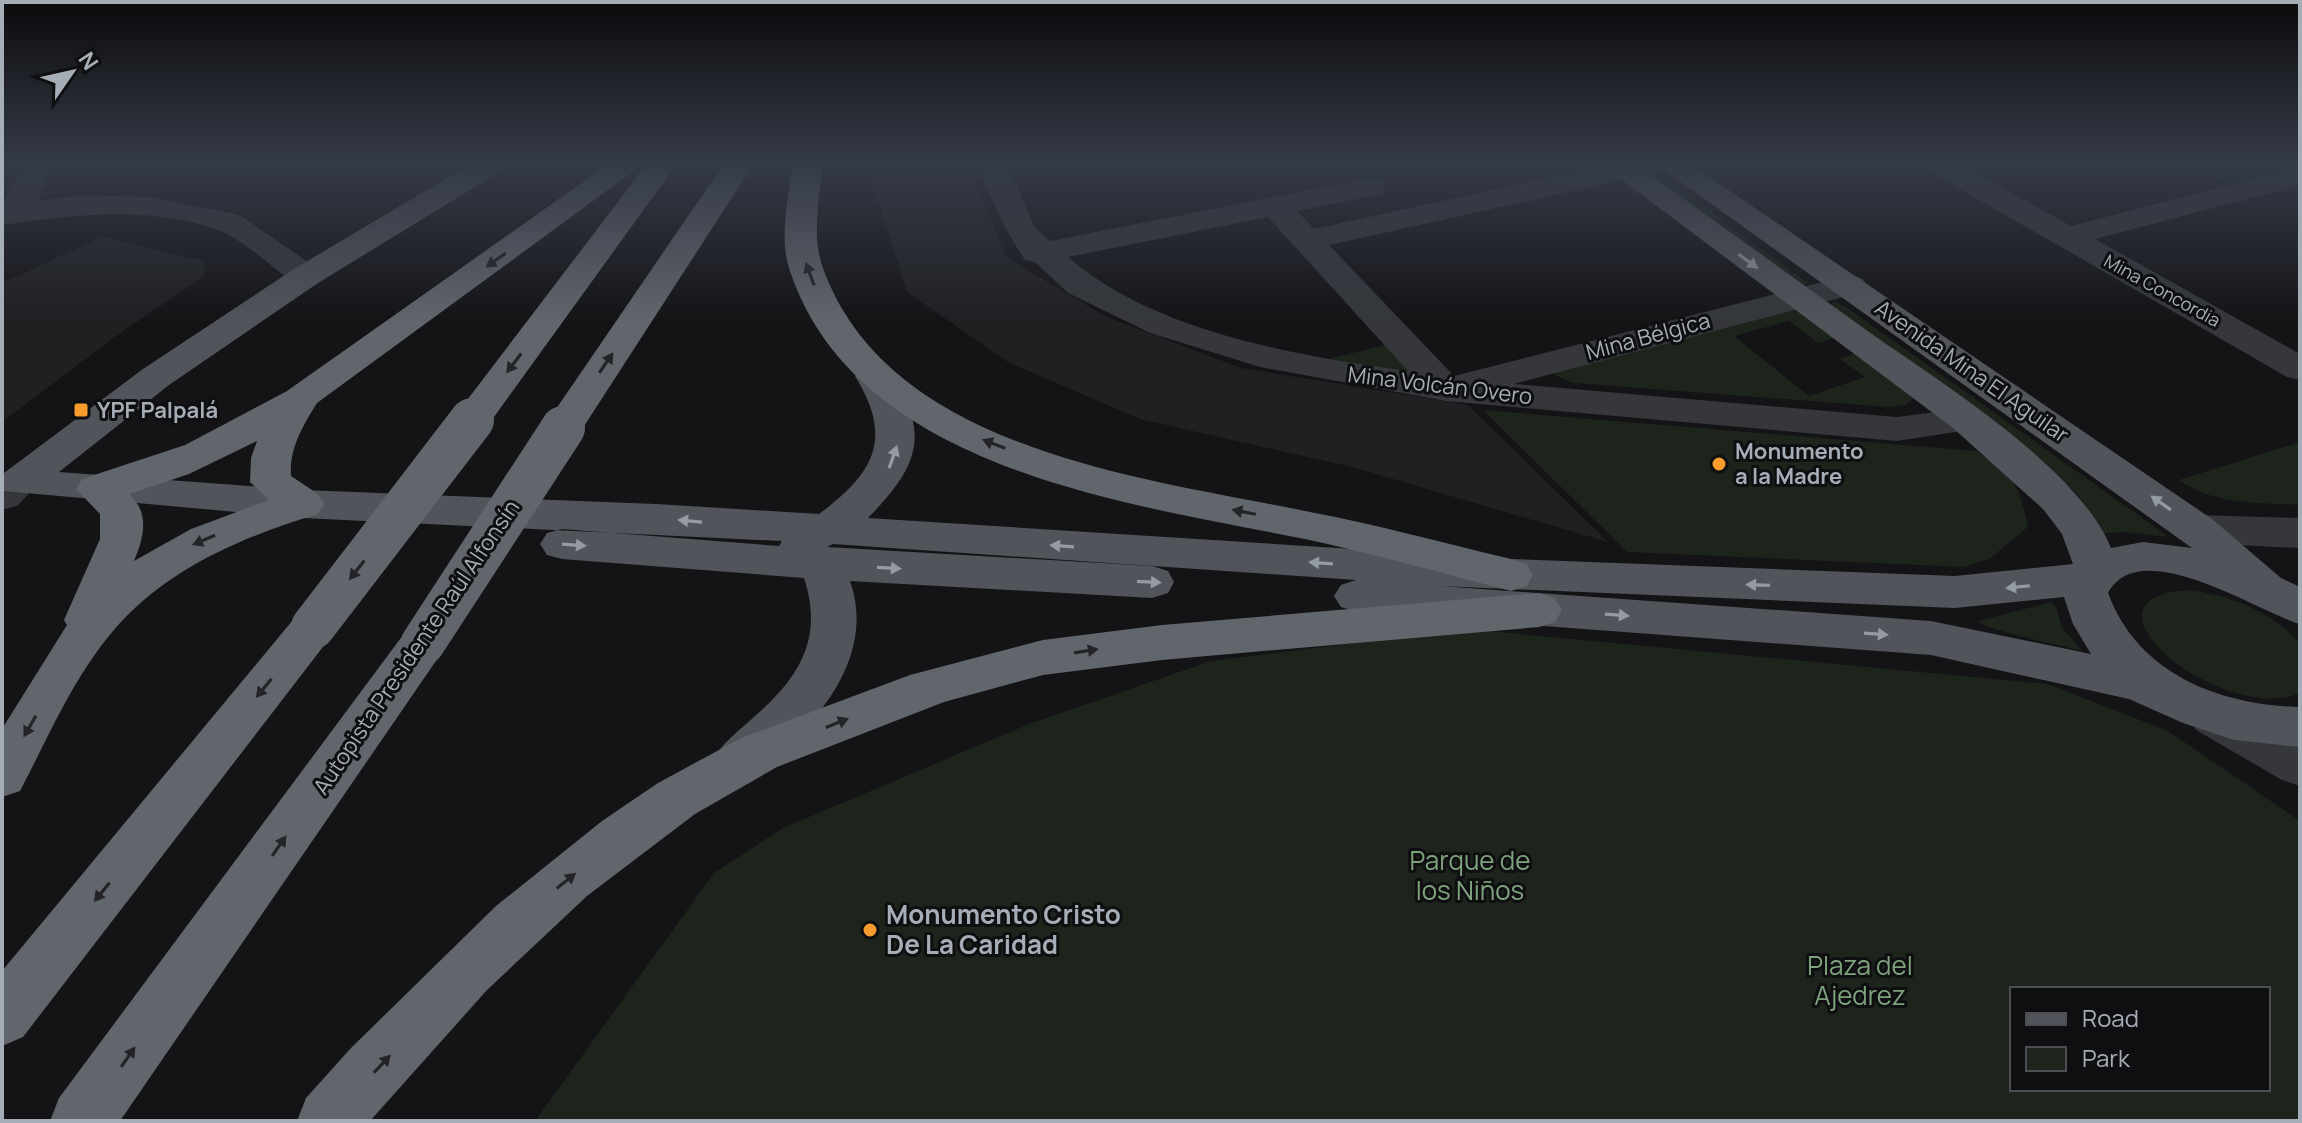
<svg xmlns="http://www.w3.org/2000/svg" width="2302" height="1123" font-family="Manrope,sans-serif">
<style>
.built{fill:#202023}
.green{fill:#1c241c;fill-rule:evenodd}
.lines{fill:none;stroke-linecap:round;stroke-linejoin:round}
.minor{fill:#35373b;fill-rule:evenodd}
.major{fill:#51545a;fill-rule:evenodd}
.highway{fill:#61656c;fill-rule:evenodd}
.highway-bridge{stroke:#61656c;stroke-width:44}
.oneway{fill:#242428}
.oneway2{fill:#949ba4}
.poi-dot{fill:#f69b2c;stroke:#0f0f11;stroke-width:3}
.labels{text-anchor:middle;stroke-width:6;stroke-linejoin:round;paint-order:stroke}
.far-street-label{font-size:18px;fill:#a5adb7;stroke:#0f0f11}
.street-label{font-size:22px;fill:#a5adb7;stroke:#0f0f11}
.poi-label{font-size:22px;font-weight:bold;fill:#a5adb7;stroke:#0f0f11;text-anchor:start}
.near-park-label{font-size:26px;fill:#7ea27c;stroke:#0f0f11}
.near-poi-label{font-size:26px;font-weight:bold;fill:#a5adb7;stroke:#0f0f11;text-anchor:start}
</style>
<rect width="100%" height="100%" fill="#141416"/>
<!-- built -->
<g class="built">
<path d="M867 165H969L1006 257 1107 317 1241 368 1468 405 1608 542 1352 467 1140 419 1008 362 907 292Z"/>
<path d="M102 237 205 261 204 276 116 336 2 422V283Z"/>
</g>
<!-- green -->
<g class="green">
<path d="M2187 165H2273L2284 170 2227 184Z"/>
<path d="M1655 178 1665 179 1808 283 1801 286Z"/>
<path d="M1835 302 1846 307 2169 537 2123 532 2101 534 2077 493 1827 307Z"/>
<path d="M1789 310 1802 313 1835 338 1818 343 1789 321 1734 336 1809 396 1865 377 1840 359 1855 353 1916 397 1905 405 1888 407 1573 383 1554 375 1556 370Z"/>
<path d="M1393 343 1430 384 1312 363Z"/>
<path d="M1483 410 1976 451C2015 477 2018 482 2028 527L1989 559 1964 567 1627 552Z"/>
<path d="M2300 442V505C2257 502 2216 506 2179 480Z"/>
<path d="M2190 590C2231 596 2272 611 2300 644V693C2220 726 2063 596 2190 590Z"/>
<path d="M2051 602 2057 608 2061 626 2082 651C2064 646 1985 630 1978 621Z"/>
<path d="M1467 629 2048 684 2168 731 2300 821V1121H535L714 873 783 828 1029 724 1211 661ZM2012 989H2268V1089H2012Z"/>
</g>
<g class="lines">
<!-- minor -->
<g class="minor">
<path d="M23 165H53L38 201 81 195 148 197 230 213 241 216 318 269 323 276 318 283 306 286 294 283C273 268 241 238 218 230 148 205 73 215 2 225V205Z"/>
<path d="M978 165H1008L1035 228 1050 241 1371 178 1382 180 1386 187 1382 194 1297 211 1314 229 1607 165H1664L1660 171 1649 174 1329 245 1454 376 1850 275 1862 278 1867 285 1862 292 1514 384 1897 417 1967 408 1981 412 1986 420 1981 428 1897 441 1446 401 1260 367 1150 333 1068 293 1035 262 1025 260C1004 229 993 203 978 165ZM1268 217 1408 371C1298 356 1154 332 1068 257Z"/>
<path d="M1925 165H1962L2071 226 2300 167V185L2095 239 2300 354V380L2287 377 1929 171Z"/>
<path d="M19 469 34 473 40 482 17 506 2 510V474Z"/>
<path d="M2197 515 2300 518V548L2197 543 2182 539 2176 529 2182 519Z"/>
<path d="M2214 697 2232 702 2300 740V786L2282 780 2196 730 2189 716 2196 702Z"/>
</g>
<!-- major -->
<path class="major" d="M469 165H505L501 171 318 283 169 385 59 472 303 490 656 504 819 514C874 473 894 439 855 376L861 368 874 365 887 368C931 432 921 464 868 518L1511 559 1955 576 2073 564 2062 534 2043 509 1953 428 1602 165H1637C1714 221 1792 276 1869 332 1940 382 2079 468 2111 548L2143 542 2192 548 1657 165H1692L2212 519 2281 578 2300 587V624C2258 612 2140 533 2108 593 2138 674 2219 705 2300 707V747L2234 740 2183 723 2129 699 1931 655 1357 612 1341 607 1334 596 1341 585 1356 580 833 544 827 547 1152 566 1168 571 1174 582 1168 593 1152 598 850 581C873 646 832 705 786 748 763 769 754 788 720 777L712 762C722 742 739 731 755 716 799 678 824 638 804 578L562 559 547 555 540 544 547 533 562 529 779 546 782 541 303 518 4 491V473L143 369 294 269ZM1440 586 1955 608 2064 597 2073 624 2091 654 1931 621Z"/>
<!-- highway -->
<g class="highway">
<path d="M607 165H642L317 403C303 426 289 448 291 476L318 494 324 504 318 514C242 537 166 569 113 631 73 678 48 738 20 791L2 797V729L67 625 64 620 100 539V514L76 489 82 479 185 445 287 391ZM257 441 251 458 250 482 269 500 191 529 134 561C144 538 150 512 129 494L189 474Z"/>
<path d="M646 165H676L486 428 472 432 458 428 453 420 458 412Z"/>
<path d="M723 165H753L577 437 563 440 549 437 543 428Z"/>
<path d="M792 165H822C820 197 811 236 823 268 889 452 1146 478 1310 512 1378 525 1444 543 1511 559L1527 564 1533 575 1527 586 1511 591C1442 573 1374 554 1305 539 1127 503 854 470 789 268 779 236 789 197 792 165Z"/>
<path d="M1539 593 1555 598 1562 610 1555 622 1539 627 1162 660 1043 675 944 702 777 767 695 814 587 896 487 990 370 1121H297L306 1098 351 1048 496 906 602 821 658 783 741 738 910 675 1043 640 1162 625Z"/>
<path d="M313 610 329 615 336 627 329 639 23 1037 2 1046V971L297 615Z"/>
<path d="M423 626 440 631 446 643 440 655 120 1121H50L59 1098 406 631Z"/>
</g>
<!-- highway-bridge -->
<g class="highway-bridge">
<path d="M313 627 472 420"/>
<path d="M423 643 563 428"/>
</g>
</g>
<!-- one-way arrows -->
<defs><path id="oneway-solid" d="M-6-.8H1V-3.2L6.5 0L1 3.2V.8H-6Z" transform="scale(2)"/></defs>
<g class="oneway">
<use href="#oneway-solid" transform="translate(496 260) rotate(145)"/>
<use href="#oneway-solid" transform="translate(810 274) rotate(-110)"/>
<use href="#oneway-solid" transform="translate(514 363) rotate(127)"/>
<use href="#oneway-solid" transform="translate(606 363) rotate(-56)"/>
<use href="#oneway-solid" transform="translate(994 444) rotate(-159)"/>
<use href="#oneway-solid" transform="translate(1244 512) rotate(-169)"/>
<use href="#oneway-solid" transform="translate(204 540) rotate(157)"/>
<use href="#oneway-solid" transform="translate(357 570) rotate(128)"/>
<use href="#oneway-solid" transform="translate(1086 651) rotate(-9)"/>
<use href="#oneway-solid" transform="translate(264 688) rotate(129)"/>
<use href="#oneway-solid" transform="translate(837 723) rotate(-22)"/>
<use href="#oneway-solid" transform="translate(30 726) rotate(120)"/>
<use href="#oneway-solid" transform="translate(279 846) rotate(-55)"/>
<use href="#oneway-solid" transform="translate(566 881) rotate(-39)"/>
<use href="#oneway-solid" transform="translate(102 892) rotate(129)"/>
<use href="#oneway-solid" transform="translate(128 1057) rotate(-55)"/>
<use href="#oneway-solid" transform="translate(382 1064) rotate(-47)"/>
</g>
<g class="oneway2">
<use href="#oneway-solid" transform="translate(1748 261) rotate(36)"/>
<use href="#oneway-solid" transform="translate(893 457) rotate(-71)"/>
<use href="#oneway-solid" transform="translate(2161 503) rotate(-145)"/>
<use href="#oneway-solid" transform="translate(690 521) rotate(-175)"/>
<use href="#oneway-solid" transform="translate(574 545) rotate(4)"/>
<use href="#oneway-solid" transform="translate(1062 546) rotate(-176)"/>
<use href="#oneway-solid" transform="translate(1321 563) rotate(-176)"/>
<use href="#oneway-solid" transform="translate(889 568) rotate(3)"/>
<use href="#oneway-solid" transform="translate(1149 582) rotate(3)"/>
<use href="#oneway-solid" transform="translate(1758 585) rotate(-178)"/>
<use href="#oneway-solid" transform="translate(2018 587) rotate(174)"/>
<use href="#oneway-solid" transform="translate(1617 615) rotate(4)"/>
<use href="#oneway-solid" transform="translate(1876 634) rotate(4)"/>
</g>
<!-- sky -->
<linearGradient id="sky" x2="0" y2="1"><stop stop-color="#0b0b0c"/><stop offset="0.51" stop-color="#343a47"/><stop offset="1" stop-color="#343a47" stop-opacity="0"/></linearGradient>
<rect width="2302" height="322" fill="url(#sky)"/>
<!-- markers -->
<g class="poi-dot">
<rect x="73" y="402" width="16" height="16" rx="4"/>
<circle cx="1719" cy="464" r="8"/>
<circle cx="870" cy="930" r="8"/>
</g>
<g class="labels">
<!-- far-street labels -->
<g class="far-street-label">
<text transform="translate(2162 291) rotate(29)" y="6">Mina Concordia</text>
</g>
<!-- street labels -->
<g class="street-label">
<text transform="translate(1648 336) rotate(-15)" y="8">Mina Bélgica</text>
<text transform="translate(1972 371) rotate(35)" y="8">Avenida Mina El Aguilar</text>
<text transform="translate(1440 385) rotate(7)" y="8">Mina Volcán Overo</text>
<text transform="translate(416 647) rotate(-56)" y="8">Autopista Presidente Raúl Alfonsín</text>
</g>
<!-- poi labels -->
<g class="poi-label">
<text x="97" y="418">YPF Palpalá</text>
<text x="1735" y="459">Monumento<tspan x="1735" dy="25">a la Madre</tspan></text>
</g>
<!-- near-park labels -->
<g class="near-park-label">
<text x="1470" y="870">Parque de<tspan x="1470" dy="30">los Niños</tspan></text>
<text x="1860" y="975">Plaza del<tspan x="1860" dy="30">Ajedrez</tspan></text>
</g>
<!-- near-poi labels -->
<g class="near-poi-label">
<text x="886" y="924">Monumento Cristo<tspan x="886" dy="30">De La Caridad</tspan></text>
</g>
</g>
<!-- border -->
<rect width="2302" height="1123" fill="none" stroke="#a5adb7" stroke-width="8"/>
<!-- legend -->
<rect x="2010" y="987" width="260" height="104" fill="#0f0f11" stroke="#4b4e53" stroke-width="2"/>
<rect x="2026" y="1013" width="40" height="12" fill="#51545a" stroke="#4b4e53" stroke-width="2"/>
<text x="2082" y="1027" font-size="24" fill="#a5adb7">Road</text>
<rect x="2026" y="1047" width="40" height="24" fill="#1c241c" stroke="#4b4e53" stroke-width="2"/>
<text x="2082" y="1067" font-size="24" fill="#a5adb7">Park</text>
<!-- north arrow -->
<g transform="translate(72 72) rotate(56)" stroke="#0f0f11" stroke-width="6" paint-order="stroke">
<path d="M0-6L14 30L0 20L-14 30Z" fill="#a5adb7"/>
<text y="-12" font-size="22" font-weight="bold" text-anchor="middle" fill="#a5adb7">N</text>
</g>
</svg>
